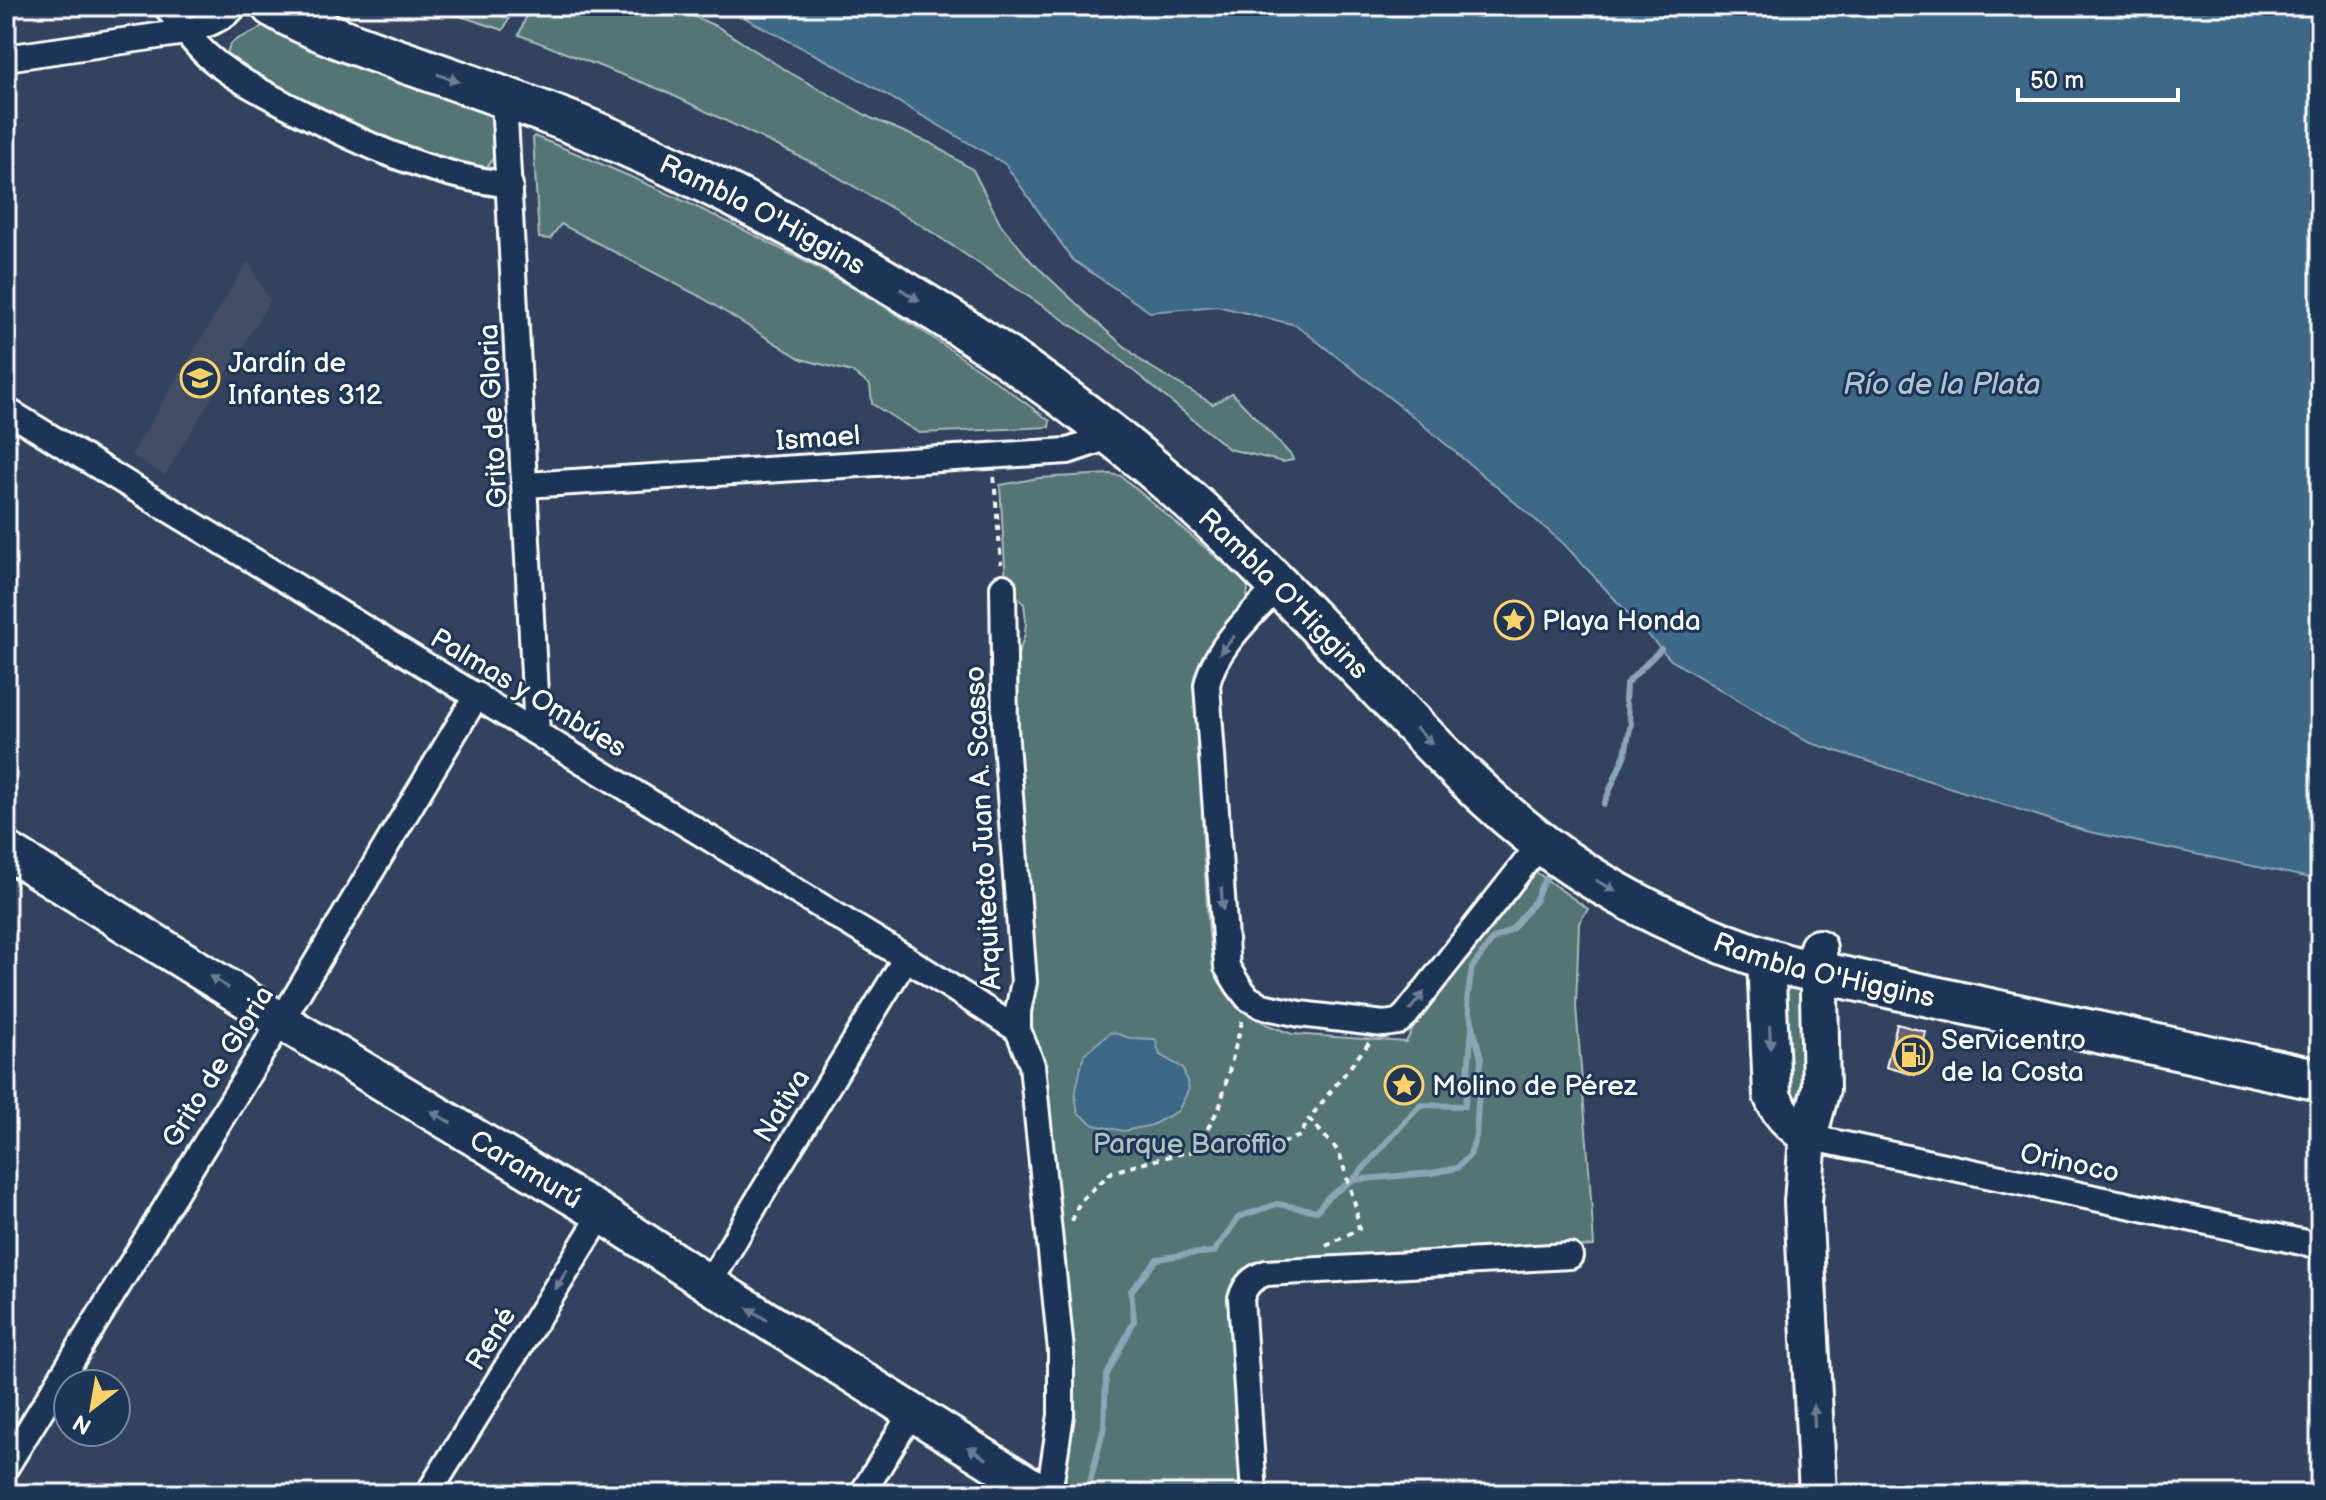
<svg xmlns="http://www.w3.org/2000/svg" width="2326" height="1500" font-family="'Balsamiq Sans',sans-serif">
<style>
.built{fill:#424d64}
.green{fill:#557574;stroke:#aababa;stroke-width:2}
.water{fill:#3e6786;stroke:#8ba4b6;stroke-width:2}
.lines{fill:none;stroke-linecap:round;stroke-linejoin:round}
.stream{stroke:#8ba4b6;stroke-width:6}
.building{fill:#666571;stroke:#fff;stroke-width:2}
.minor-casing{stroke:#fff;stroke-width:30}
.secondary-casing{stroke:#fff;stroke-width:42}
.primary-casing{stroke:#fff;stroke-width:46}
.path{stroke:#fff;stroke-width:4;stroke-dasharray:6 6;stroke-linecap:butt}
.minor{stroke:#1d3557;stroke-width:24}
.secondary{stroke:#1d3557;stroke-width:36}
.primary{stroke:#1d3557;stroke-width:40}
.oneway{fill:#6c7c92}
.labels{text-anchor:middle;stroke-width:6;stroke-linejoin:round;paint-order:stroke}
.street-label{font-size:28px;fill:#fff;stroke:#1d3557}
.poi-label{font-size:28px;fill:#fff;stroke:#1d3557;text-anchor:start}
.park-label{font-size:28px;fill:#b2c1c0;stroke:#1d3557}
.water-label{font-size:30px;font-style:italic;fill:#b2c2cf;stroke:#1d3557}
</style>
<rect width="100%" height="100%" fill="#33435f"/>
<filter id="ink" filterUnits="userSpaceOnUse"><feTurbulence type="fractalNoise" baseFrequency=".0125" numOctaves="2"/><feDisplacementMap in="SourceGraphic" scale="16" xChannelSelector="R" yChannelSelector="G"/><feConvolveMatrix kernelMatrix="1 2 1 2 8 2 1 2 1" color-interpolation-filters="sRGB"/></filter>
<g filter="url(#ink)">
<!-- built -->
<path class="built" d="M248 261 270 301 165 475 131 455Z"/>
<!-- green -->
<g class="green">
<path d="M429 6H489L488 9 509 19 503 30Z"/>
<path d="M528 6H670L718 27 787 71 871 118 930 143 973 170 1001 225 1031 261 1094 320 1144 363 1213 404 1232 393 1291 455 1293 460 1283 462 1229 449 1103 346 921 225 815 164 664 91 519 35 529 9Z"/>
<path d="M270 20 488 111C496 128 501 158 483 170 393 151 303 112 228 59 225 40 239 39 253 32 259 29 264 24 270 20Z"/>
<path d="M534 136C643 180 751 230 853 288 922 328 987 374 1050 421L1049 427 919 433 872 404 870 385 852 372 801 359 701 297 561 224 550 239 539 238 533 138Z"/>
<path d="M1110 474 1121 476 1243 580 1248 587 1246 607 1199 666 1203 845 1209 936 1214 966 1225 990 1244 1011 1268 1025 1292 1034 1406 1042C1413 1029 1419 1015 1427 1003 1459 957 1500 916 1533 870L1588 909 1579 923 1576 1006 1589 1168 1594 1246 1267 1263 1231 1297 1241 1494H1067L1056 1488 1038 1055 1025 1005 1014 667 1025 634 1026 621 1024 604 1006 584 1000 485 1039 478Z"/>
<path d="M1785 981 1805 985 1813 1089C1805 1097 1801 1103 1789 1102Z"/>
</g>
<!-- water -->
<g class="water">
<path d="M722 6H2320V880L2086 831 1808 742 1671 660 1563 543 1409 413 1296 325 1217 306 1150 312 1073 260 1005 164 833 64Z"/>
<path d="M1111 1032 1130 1038 1155 1039 1160 1055 1183 1068 1189 1089 1178 1111 1152 1125 1124 1131 1094 1125 1078 1113 1075 1094 1084 1054Z"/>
</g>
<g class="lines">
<!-- stream -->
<g class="stream">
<path d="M1604 804 1625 754 1631 723 1625 701 1626 684 1661 649"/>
<path d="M1353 1180 1420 1105 1465 1106 1472 1028"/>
<path d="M1087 1494 1104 1427 1106 1377 1134 1321 1131 1291 1157 1259 1188 1254 1214 1252 1239 1217 1277 1204 1317 1211 1328 1197 1353 1180 1432 1173 1457 1168 1470 1155 1476 1136 1481 1059 1467 1001 1472 968 1492 940 1512 929 1535 901 1542 884 1550 873"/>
</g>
</g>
<!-- building -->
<path class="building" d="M1897 1024 1926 1032 1915 1075 1886 1067Z"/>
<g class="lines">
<!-- minor casing -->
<g class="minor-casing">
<g id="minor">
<path d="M166 6C180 23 191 42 209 57 233 78 264 93 292 108 365 145 428 175 510 185"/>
<path d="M6 58 185 32C203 26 222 20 235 6"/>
<path d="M504 98 537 732"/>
<path d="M6 410 906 958 1018 1030"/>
<path d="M525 485 1068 451 1112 436"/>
<path d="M1278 586C1253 614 1214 648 1207 685L1227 967 1238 985 1248 998 1262 1006 1300 1014 1384 1024 1398 1022 1406 1015 1541 843"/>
<path d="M1003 587 1005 729 1024 982 1018 1011V1030L1032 1065 1061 1351V1415L1049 1494"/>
<path d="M1808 1137 2320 1246"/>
<path d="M709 1284 756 1203 906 958"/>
<path d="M6 1467 281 1021 477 695"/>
<path d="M428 1494 602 1214"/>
<path d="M862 1494 912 1412"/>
<path d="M1254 1494 1241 1298C1246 1284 1252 1278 1266 1273L1570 1256"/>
</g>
</g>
<!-- secondary casing -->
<g class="secondary-casing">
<g id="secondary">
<path id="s1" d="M6 850 281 1021 602 1214 709 1284 1043 1494"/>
<path d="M1766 959 1772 1095C1779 1114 1792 1124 1808 1137"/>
<path d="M1818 1494 1803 1202 1808 1137 1821 1089 1818 948"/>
</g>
</g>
<!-- primary casing -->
<g class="primary-casing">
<g id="primary">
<path id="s2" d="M272 6C314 31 361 47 407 63 461 82 516 101 570 122 708 177 841 250 966 330 1068 396 1164 473 1251 558 1299 605 1345 654 1392 702 1440 753 1489 804 1545 846 1614 898 1707 942 1790 966L2320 1080"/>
</g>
</g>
<!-- path -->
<g class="path">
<path d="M994 477 1001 564"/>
<path d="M1196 1150 1220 1106 1243 1018"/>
<path d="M1072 1221 1080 1201 1112 1172 1166 1157 1256 1137 1284 1142 1300 1136 1309 1119"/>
<path d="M1326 1246 1359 1229 1355 1204 1339 1152 1309 1119 1369 1043"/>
</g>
<!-- minor -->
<use href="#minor" class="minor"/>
<!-- secondary -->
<use href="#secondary" class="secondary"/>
<!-- primary -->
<use href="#primary" class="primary"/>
</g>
<!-- one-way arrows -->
<defs><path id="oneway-solid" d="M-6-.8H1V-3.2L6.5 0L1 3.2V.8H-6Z" transform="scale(2)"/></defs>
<g class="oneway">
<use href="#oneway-solid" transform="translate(448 78) rotate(19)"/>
<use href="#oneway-solid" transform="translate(910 295) rotate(32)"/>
<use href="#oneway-solid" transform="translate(1227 645) rotate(130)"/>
<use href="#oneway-solid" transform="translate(1424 736) rotate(46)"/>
<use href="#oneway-solid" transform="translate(1606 886) rotate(29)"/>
<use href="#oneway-solid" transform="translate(1222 899) rotate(86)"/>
<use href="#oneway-solid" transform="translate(219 982) rotate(-148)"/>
<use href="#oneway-solid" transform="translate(1417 1001) rotate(-51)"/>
<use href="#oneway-solid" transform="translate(1770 1037) rotate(88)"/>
<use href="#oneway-solid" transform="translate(441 1117) rotate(-149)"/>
<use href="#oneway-solid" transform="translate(561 1280) rotate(122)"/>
<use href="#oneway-solid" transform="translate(757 1314) rotate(-148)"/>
<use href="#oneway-solid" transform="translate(1814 1416) rotate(-93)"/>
<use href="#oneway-solid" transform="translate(977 1453) rotate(-148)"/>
</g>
</g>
<!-- icons -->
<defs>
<g id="school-ring" transform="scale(2)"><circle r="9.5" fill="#1d3557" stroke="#ffd166" stroke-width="1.5"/><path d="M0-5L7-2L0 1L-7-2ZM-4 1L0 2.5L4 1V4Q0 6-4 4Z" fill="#ffd166"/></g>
<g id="sight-ring" transform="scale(2)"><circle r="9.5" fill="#1d3557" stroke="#ffd166" stroke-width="1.5"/><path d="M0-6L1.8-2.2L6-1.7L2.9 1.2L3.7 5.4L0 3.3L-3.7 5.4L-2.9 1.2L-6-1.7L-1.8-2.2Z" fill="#ffd166"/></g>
<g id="fuel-ring" transform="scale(2)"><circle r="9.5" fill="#1d3557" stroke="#ffd166" stroke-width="1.5"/><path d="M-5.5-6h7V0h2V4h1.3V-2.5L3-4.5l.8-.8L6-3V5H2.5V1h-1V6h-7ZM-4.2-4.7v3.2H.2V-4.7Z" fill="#ffd166"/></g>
</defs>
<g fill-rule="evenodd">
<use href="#school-ring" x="200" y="378"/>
<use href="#sight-ring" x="1514" y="620"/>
<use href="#fuel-ring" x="1913" y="1055"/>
<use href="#sight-ring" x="1404" y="1085"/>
</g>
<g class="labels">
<!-- street labels -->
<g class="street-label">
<text dy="10" stroke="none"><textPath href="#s2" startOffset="534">Rambla O'Higgins</textPath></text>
<text transform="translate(492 416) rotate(-93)" y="10">Grito de Gloria</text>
<text transform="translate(818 437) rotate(-4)" y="10">Ismael</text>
<text dy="10" stroke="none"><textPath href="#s2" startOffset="1182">Rambla O'Higgins</textPath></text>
<text transform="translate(529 692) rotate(31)" y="10">Palmas y Ombúes</text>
<text transform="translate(982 828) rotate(-93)" y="10">Arquitecto Juan A. Scasso</text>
<text dy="10" stroke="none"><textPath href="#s2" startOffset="1854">Rambla O'Higgins</textPath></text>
<text transform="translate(217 1066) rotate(-58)" y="10">Grito de Gloria</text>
<text transform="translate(781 1105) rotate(-58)" y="10">Nativa</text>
<text transform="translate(2070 1162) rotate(12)" y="10">Orinoco</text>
<text dy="10" stroke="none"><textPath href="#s1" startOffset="610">Caramurú</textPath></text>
<text transform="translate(490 1338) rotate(-58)" y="10">René</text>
</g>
<!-- poi labels -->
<g class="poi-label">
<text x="228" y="372">Jardín de<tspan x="228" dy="32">Infantes 312</tspan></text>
<text x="1542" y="630">Playa Honda</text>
<text x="1941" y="1049">Servicentro<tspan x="1941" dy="32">de la Costa</tspan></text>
<text x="1432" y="1095">Molino de Pérez</text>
</g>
<!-- park labels -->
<g class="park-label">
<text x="1190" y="1153">Parque Baroffio</text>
</g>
<!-- water labels -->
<g class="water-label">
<text x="1942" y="394">Río de la Plata</text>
</g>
</g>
<!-- margin -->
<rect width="2326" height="1500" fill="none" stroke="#1d3557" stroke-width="32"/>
<rect x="16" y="16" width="2294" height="1468" fill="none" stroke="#fff" stroke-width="3" filter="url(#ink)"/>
<!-- north arrow -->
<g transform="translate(92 1408) rotate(211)"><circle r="38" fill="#1d3557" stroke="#77869a" stroke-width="2"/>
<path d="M0-6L14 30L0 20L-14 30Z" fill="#ffd166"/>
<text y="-12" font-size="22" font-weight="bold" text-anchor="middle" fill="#ffffff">N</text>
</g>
<!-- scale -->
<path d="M2018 88v12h160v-12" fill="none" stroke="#ffffff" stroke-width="4"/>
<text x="2030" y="88" font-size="24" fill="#ffffff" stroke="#1d3557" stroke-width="6" paint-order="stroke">50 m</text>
</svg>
